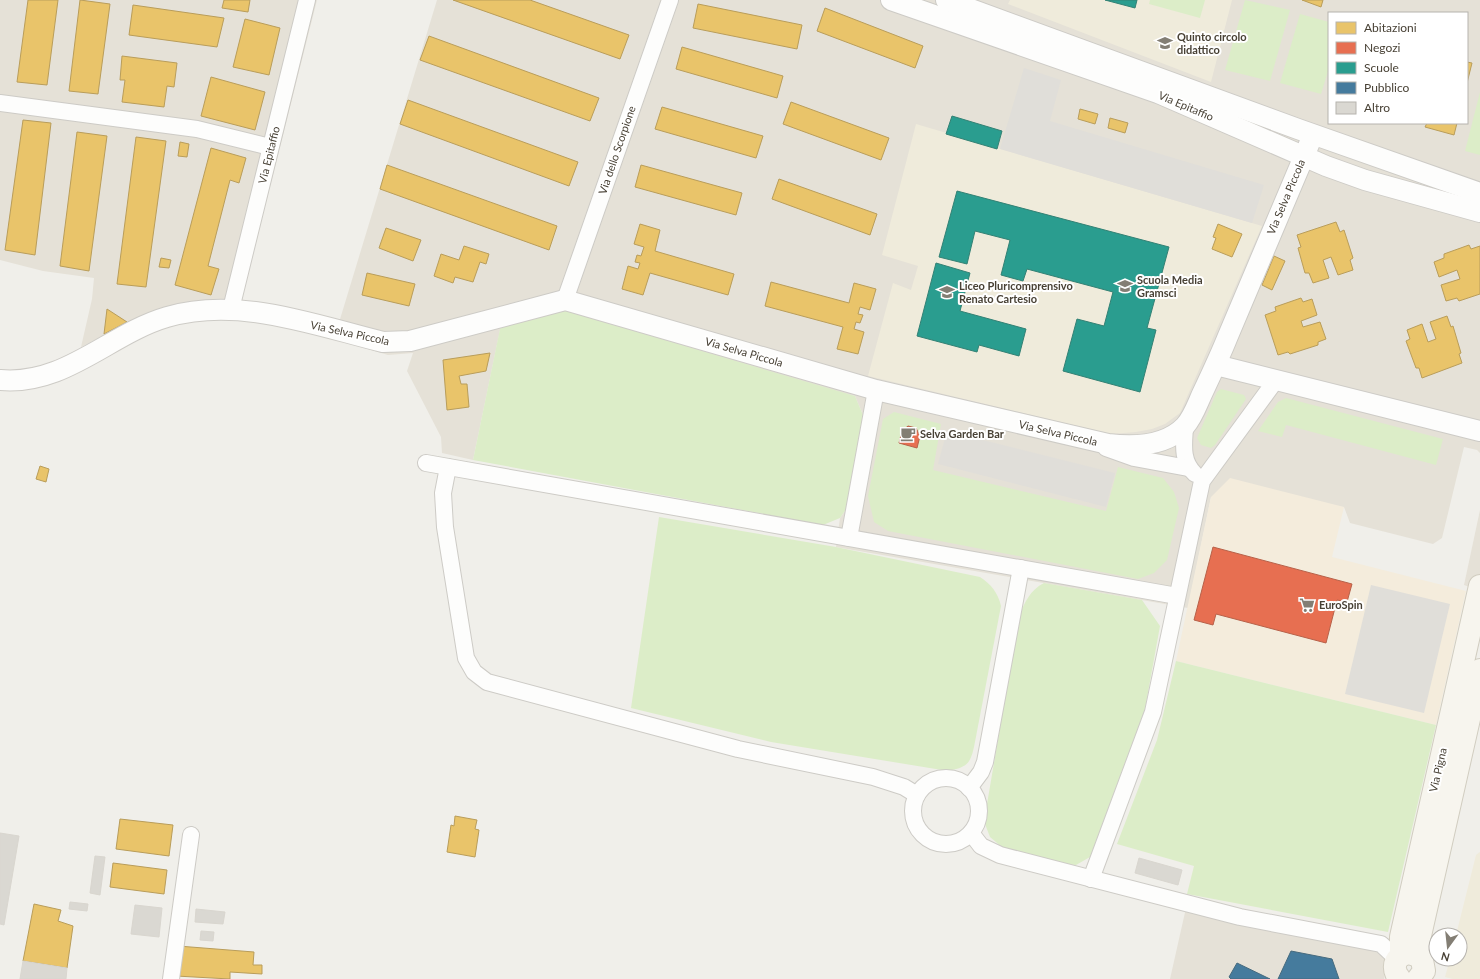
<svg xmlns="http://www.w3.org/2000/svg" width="1480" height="979" font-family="Lato,sans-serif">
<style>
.residential{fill:#e5e1d7;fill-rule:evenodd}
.commercial{fill:#f4ecdc}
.education{fill:#efebdb}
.green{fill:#dcedc8}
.parking{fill:#e0ded9}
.homes{fill:#e9c46a;stroke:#b99d5a}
.shops{fill:#e76f51;stroke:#b76149}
.schools{fill:#2a9d8f;stroke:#338174}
.public{fill:#457b9d;stroke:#466a7e}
.building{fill:#dad8d2;stroke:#d9d6cf}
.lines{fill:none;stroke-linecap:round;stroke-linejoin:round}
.minor-casing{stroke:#cdcbc6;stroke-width:18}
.tertiary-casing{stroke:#cdcbc6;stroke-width:22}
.secondary-casing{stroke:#d1cdc0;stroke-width:24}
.minor{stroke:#fdfdfc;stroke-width:16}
.tertiary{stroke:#fdfdfc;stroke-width:20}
.secondary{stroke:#f7f5ee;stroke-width:22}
.labels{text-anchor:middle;stroke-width:4;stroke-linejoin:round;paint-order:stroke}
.poi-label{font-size:11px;font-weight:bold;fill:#484135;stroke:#fff;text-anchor:start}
.street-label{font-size:11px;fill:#484135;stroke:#fff}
</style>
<rect width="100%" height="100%" fill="#f0efea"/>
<!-- residential -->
<g class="residential">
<path d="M0 0H317L240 306 129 323 81 347 92 299 94 278 43 271 0 260Z"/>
<path d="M437 0H1480V453L1477 450 1464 447 1442 538 1433 544 1350 523 1344 507 1211 497 1188 608 836 547 840 518 849 505 863 415 855 396 501 325 473 460 442 453 441 437 407 371 413 353 388 355 334 339ZM1329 13H1467V123H1329Z"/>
<path d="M1480 510V591L1464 585Z"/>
<path d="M1188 899 1392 939 1384 979H1170Z"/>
</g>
<!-- commercial -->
<path class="commercial" d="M1230 478 1344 507 1332 557 1466 591 1436 725 1176 661 1211 497Z"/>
<!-- education -->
<g class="education">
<path d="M1010 0H1232L1211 82 1008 4Z"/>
<path d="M916 124 1262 226 1180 413 1165 424 1152 429 1136 432 1111 434 868 376 893 283 911 290 918 266 882 255Z"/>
<path d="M1480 852V979H1453L1445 977 1450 959H1460V935H1456L1476 855Z"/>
</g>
<!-- green -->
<g class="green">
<path d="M1150 0H1205L1200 18 1149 4Z"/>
<path d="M1245 0 1290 10 1270 81 1225 70Z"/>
<path d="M1300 14 1329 22V68L1321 94 1280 83Z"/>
<path d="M1480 92V155L1465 151Z"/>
<path d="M566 311 855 396 863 415 849 505 840 518 823 525 473 460 501 324Z"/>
<path d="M1221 389 1244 395 1246 399 1215 445 1211 448 1201 445 1197 438 1217 392Z"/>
<path d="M1286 398 1443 439 1436 465 1286 425 1282 437 1258 431 1278 402Z"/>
<path d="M894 412 941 424 933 470 1106 511 1118 467 1163 478 1174 492 1179 508 1167 560 1154 573 1138 579 888 531 874 522 868 496 883 419Z"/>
<path d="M659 517 836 547 980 577C991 584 998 593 1001 606L974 747C970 765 966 767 948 771L771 742 631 708Z"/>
<path d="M1044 583 1142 600 1160 626 1145 709 1090 857 1076 865 1065 864 1003 848 990 837 985 824 987 804 1019 616C1025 602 1030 590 1044 583Z"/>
<path d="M1176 661 1436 725 1388 932 1187 894 1194 866 1117 844 1157 740Z"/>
</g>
<!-- parking -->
<g class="parking">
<path d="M1024 68 1061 80 1050 121 1264 185 1252 223 1000 149Z"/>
<path d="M947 431 1115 473 1106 507 938 464Z"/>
<path d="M1371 585 1450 604 1424 713 1345 694Z"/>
</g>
<!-- homes -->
<g class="homes">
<path d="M28 0H58L47 85 17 82Z"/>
<path d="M80 0 110 4 98 94 69 91Z"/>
<path d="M224 0H250L248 12 222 8Z"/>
<path d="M453 0H530L629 35 620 59Z"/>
<path d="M1302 0H1323L1321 7Z"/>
<path d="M698 4 802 25 797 49 693 28Z"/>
<path d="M133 5 224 18 217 47 129 35Z"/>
<path d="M825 8 923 46 915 68 817 31Z"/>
<path d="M245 19 280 28 269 75 233 67Z"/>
<path d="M429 36 599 98 590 121 420 60Z"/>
<path d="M682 47 783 76 777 98 676 69Z"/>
<path d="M122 56 177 63 174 87 167 86 164 107 122 102 125 80H120Z"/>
<path d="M1467 62 1472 63 1467 83Z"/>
<path d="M211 77 265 92 255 130 201 116Z"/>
<path d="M408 100 578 162 569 186 400 124Z"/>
<path d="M791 102 889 138 881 160 783 124Z"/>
<path d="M662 107 763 136 756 158 655 129Z"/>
<path d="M1080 109 1098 114 1095 124 1078 119Z"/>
<path d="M1110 118 1128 123 1125 133 1108 128Z"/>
<path d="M23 120 51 123 35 255 5 250Z"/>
<path d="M1427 123H1457L1454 135 1425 127Z"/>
<path d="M77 132 107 136 89 271 60 266Z"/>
<path d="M136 137 166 141 146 287 117 284Z"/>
<path d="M180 142 189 144 187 157 178 156Z"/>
<path d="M211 148 246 158 239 183 230 180 208 266 219 269 211 295 175 285Z"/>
<path d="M387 165 557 226 549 250 380 189Z"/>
<path d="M641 165 742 193 736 215 635 187Z"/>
<path d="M779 179 877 214 870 235 772 199Z"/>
<path d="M1336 222 1340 232 1344 230 1353 258 1350 260 1353 270 1338 275 1331 257 1323 260 1329 278 1313 283 1309 273H1305L1298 248 1301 247 1297 235Z"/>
<path d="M640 224 660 230 655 251 734 274 728 295 650 273 643 295 622 289 628 266 638 269 640 263 635 262 637 255 641 256 644 247 634 244Z"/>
<path d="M1218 224 1242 234 1232 257 1212 249 1216 238 1213 237Z"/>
<path d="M386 228 421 240 413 261 379 248Z"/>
<path d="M1469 245 1471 249 1480 246V294L1459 301 1457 298 1446 301 1441 285 1460 279 1457 270 1439 277 1434 262 1444 258V254Z"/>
<path d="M464 246 489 254 486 264 480 262 473 282 455 277 453 283 434 276 441 254 459 260Z"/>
<path d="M1274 256 1285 261 1272 290 1262 285Z"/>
<path d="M161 258 171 260 169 268 159 267Z"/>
<path d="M367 273 415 284 409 306 362 295Z"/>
<path d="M771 282 849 303 854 283 876 289 870 310 860 307 858 314 863 315 860 323 856 322 854 329 864 332 858 354 837 349 843 327 765 306Z"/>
<path d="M1301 298 1303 302 1312 299 1317 315 1301 321 1303 327 1320 322 1326 339 1318 342V345L1290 354 1288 352 1278 355 1265 315 1276 311 1275 307Z"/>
<path d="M107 309 127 322 104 334Z"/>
<path d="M1447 316 1451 327 1453 326 1461 353 1459 354 1462 363 1422 378 1419 368H1416L1406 341 1410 339 1407 330 1422 324 1428 342 1436 339 1430 322Z"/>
<path d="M490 353 486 371 459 376 461 384H467L469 407 447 410 443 360Z"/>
<path d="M40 466 49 469 46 482 36 479Z"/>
<path d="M455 816 477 820 475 829 479 830 475 857 447 852 451 825 454 826Z"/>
<path d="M120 819 173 825 169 856 116 849Z"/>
<path d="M113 863 167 870 164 894 110 887Z"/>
<path d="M34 904 61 910 58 921 73 926 67 968 23 961Z"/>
<path d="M178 946 254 952 253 965H262V974L230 972V979L176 976Z"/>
</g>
<!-- shops -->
<g class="shops">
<path d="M908 426 916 428 920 436 917 448 899 443 902 431Z"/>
<path d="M1213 547 1352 584 1347 602 1337 600 1326 643 1216 614 1213 625 1194 620Z"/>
</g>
<!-- schools -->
<g class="schools">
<path d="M1105 0H1137L1135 8Z"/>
<path d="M952 116 1002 131 997 149 946 134Z"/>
<path d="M957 191 1169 247 1147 328 1156 330 1140 392 1063 371 1077 319 1104 326 1113 292 1027 269 1023 281 1001 275 1010 240 975 231 967 264 939 257Z"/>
<path d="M936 263 970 273 960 311 1026 329 1019 356 979 345 977 352 917 336Z"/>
</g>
<!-- public -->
<g class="public">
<path d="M1291 951 1332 959 1339 979H1278Z"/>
<path d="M1237 963 1270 979H1231L1229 977Z"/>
</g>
<!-- building -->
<g class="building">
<path d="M0 833 19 836 4 925 0 924Z"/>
<path d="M95 856 105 857 100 895 90 893Z"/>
<path d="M1139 858 1182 870 1178 885 1135 873Z"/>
<path d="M70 902 88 904 87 911 69 909Z"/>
<path d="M135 905 162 908 159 937 131 934Z"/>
<path d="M196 909 225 912 223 924 195 922Z"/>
<path d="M201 931 214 932 213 941 200 940Z"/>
<path d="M23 961 67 968 66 979H20Z"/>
</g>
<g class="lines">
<!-- minor casing -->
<g class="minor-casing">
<g id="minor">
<path d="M0 103 197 129 270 147"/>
<path d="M565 300 670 0"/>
<path d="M231 309 307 0"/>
<path d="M1185 427C1184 444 1181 461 1195 474"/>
<path d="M1106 448 1134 458 1188 468"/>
<path d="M426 463 1177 596"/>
<path d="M448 467 443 493 445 527 466 658 474 672 487 682 738 749 873 777 904 787 917 795"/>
<path d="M849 538 876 390"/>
<circle cx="946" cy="811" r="33"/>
<path d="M969 788 981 772 985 762 1021 568"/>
<path d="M971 833 981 846 1000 855 1240 917 1381 944 1397 959"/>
<path d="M1091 879 1153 712 1202 481 1276 380"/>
<path d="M171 979 191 835"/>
</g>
</g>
<!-- tertiary casing -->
<g class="tertiary-casing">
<g id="tertiary">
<path d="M891 0 1158 93 1326 166 1365 180 1480 212"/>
<path d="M946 0 1298 129 1480 193"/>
<path d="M1216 365 1480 431"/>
<path d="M0 380C65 386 109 334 167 317 238 296 314 325 383 342L410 341 565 300 876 390 1108 444C1133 447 1166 446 1185 426 1193 417 1197 405 1202 394 1211 375 1220 356 1228 336 1256 269 1284 202 1313 135"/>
</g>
</g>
<!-- secondary casing -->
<g class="secondary-casing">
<g id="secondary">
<path d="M1401 955V937L1480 586"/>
<path d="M1418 955 1419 940 1480 670"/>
<path d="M1400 979C1385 963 1406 943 1422 960L1424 971 1418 979"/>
</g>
</g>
<!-- minor -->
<use href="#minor" class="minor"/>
<!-- tertiary -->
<use href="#tertiary" class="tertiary"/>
<!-- secondary -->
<use href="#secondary" class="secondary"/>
</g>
<!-- icons -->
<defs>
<g id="school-bare" transform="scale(1.2)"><path d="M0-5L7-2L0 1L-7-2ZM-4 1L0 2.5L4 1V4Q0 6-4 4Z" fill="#837e74" stroke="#fff" stroke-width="2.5" paint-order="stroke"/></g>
<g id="cafe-bare" transform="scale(1.2)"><path d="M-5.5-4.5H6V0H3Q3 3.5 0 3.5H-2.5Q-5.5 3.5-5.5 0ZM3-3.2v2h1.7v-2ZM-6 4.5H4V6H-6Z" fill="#837e74" stroke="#fff" stroke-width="2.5" paint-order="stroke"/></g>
<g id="supermarket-bare" transform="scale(1.2)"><path d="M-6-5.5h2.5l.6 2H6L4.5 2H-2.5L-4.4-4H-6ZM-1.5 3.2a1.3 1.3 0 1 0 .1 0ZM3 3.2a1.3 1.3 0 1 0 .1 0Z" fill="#837e74" stroke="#fff" stroke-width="2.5" paint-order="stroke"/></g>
</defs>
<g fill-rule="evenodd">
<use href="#school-bare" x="1165" y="43"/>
<use href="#school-bare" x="1125" y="286"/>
<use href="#school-bare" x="947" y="292"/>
<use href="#cafe-bare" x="908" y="434"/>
<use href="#supermarket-bare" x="1307" y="605"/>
</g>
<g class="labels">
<!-- poi labels -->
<g class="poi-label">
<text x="1177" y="41">Quinto circolo<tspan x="1177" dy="13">didattico</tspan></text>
<text x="1137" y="284">Scuola Media<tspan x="1137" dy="13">Gramsci</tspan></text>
<text x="959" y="290">Liceo Pluricomprensivo<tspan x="959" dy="13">Renato Cartesio</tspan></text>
<text x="920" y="438">Selva Garden Bar</text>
<text x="1319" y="609">EuroSpin</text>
</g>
<!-- street labels -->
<g class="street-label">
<text transform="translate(1186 106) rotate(23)" y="4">Via Epitaffio</text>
<text transform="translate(617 150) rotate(-71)" y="4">Via dello Scorpione</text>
<text transform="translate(269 155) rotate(-76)" y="4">Via Epitaffio</text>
<text transform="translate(1286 197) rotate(-67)" y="4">Via Selva Piccola</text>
<text transform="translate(350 333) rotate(12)" y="4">Via Selva Piccola</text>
<text transform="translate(744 352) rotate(16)" y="4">Via Selva Piccola</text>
<text transform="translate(1058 433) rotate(13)" y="4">Via Selva Piccola</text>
<text transform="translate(1438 770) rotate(-77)" y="4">Via Pigna</text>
</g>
</g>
<!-- legend -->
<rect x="1328" y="12" width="140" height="112" fill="#ffffff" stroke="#b6b3ae"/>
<rect x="1336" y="22" width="20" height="12" fill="#e9c46a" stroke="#b6b3ae"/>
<text x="1364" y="32" font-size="12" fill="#484135">Abitazioni</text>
<rect x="1336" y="42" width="20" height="12" fill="#e76f51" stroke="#b6b3ae"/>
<text x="1364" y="52" font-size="12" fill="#484135">Negozi</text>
<rect x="1336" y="62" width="20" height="12" fill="#2a9d8f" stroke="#b6b3ae"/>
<text x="1364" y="72" font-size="12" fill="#484135">Scuole</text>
<rect x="1336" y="82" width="20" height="12" fill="#457b9d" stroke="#b6b3ae"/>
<text x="1364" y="92" font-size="12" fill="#484135">Pubblico</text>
<rect x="1336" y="102" width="20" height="12" fill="#dad8d2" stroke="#b6b3ae"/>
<text x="1364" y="112" font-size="12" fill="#484135">Altro</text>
<!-- north arrow -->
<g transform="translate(1448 947) rotate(195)"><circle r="19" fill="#ffffff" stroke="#b6b3ae"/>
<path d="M0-3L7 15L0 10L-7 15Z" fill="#837e74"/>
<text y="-6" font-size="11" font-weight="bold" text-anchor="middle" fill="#484135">N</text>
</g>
</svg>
